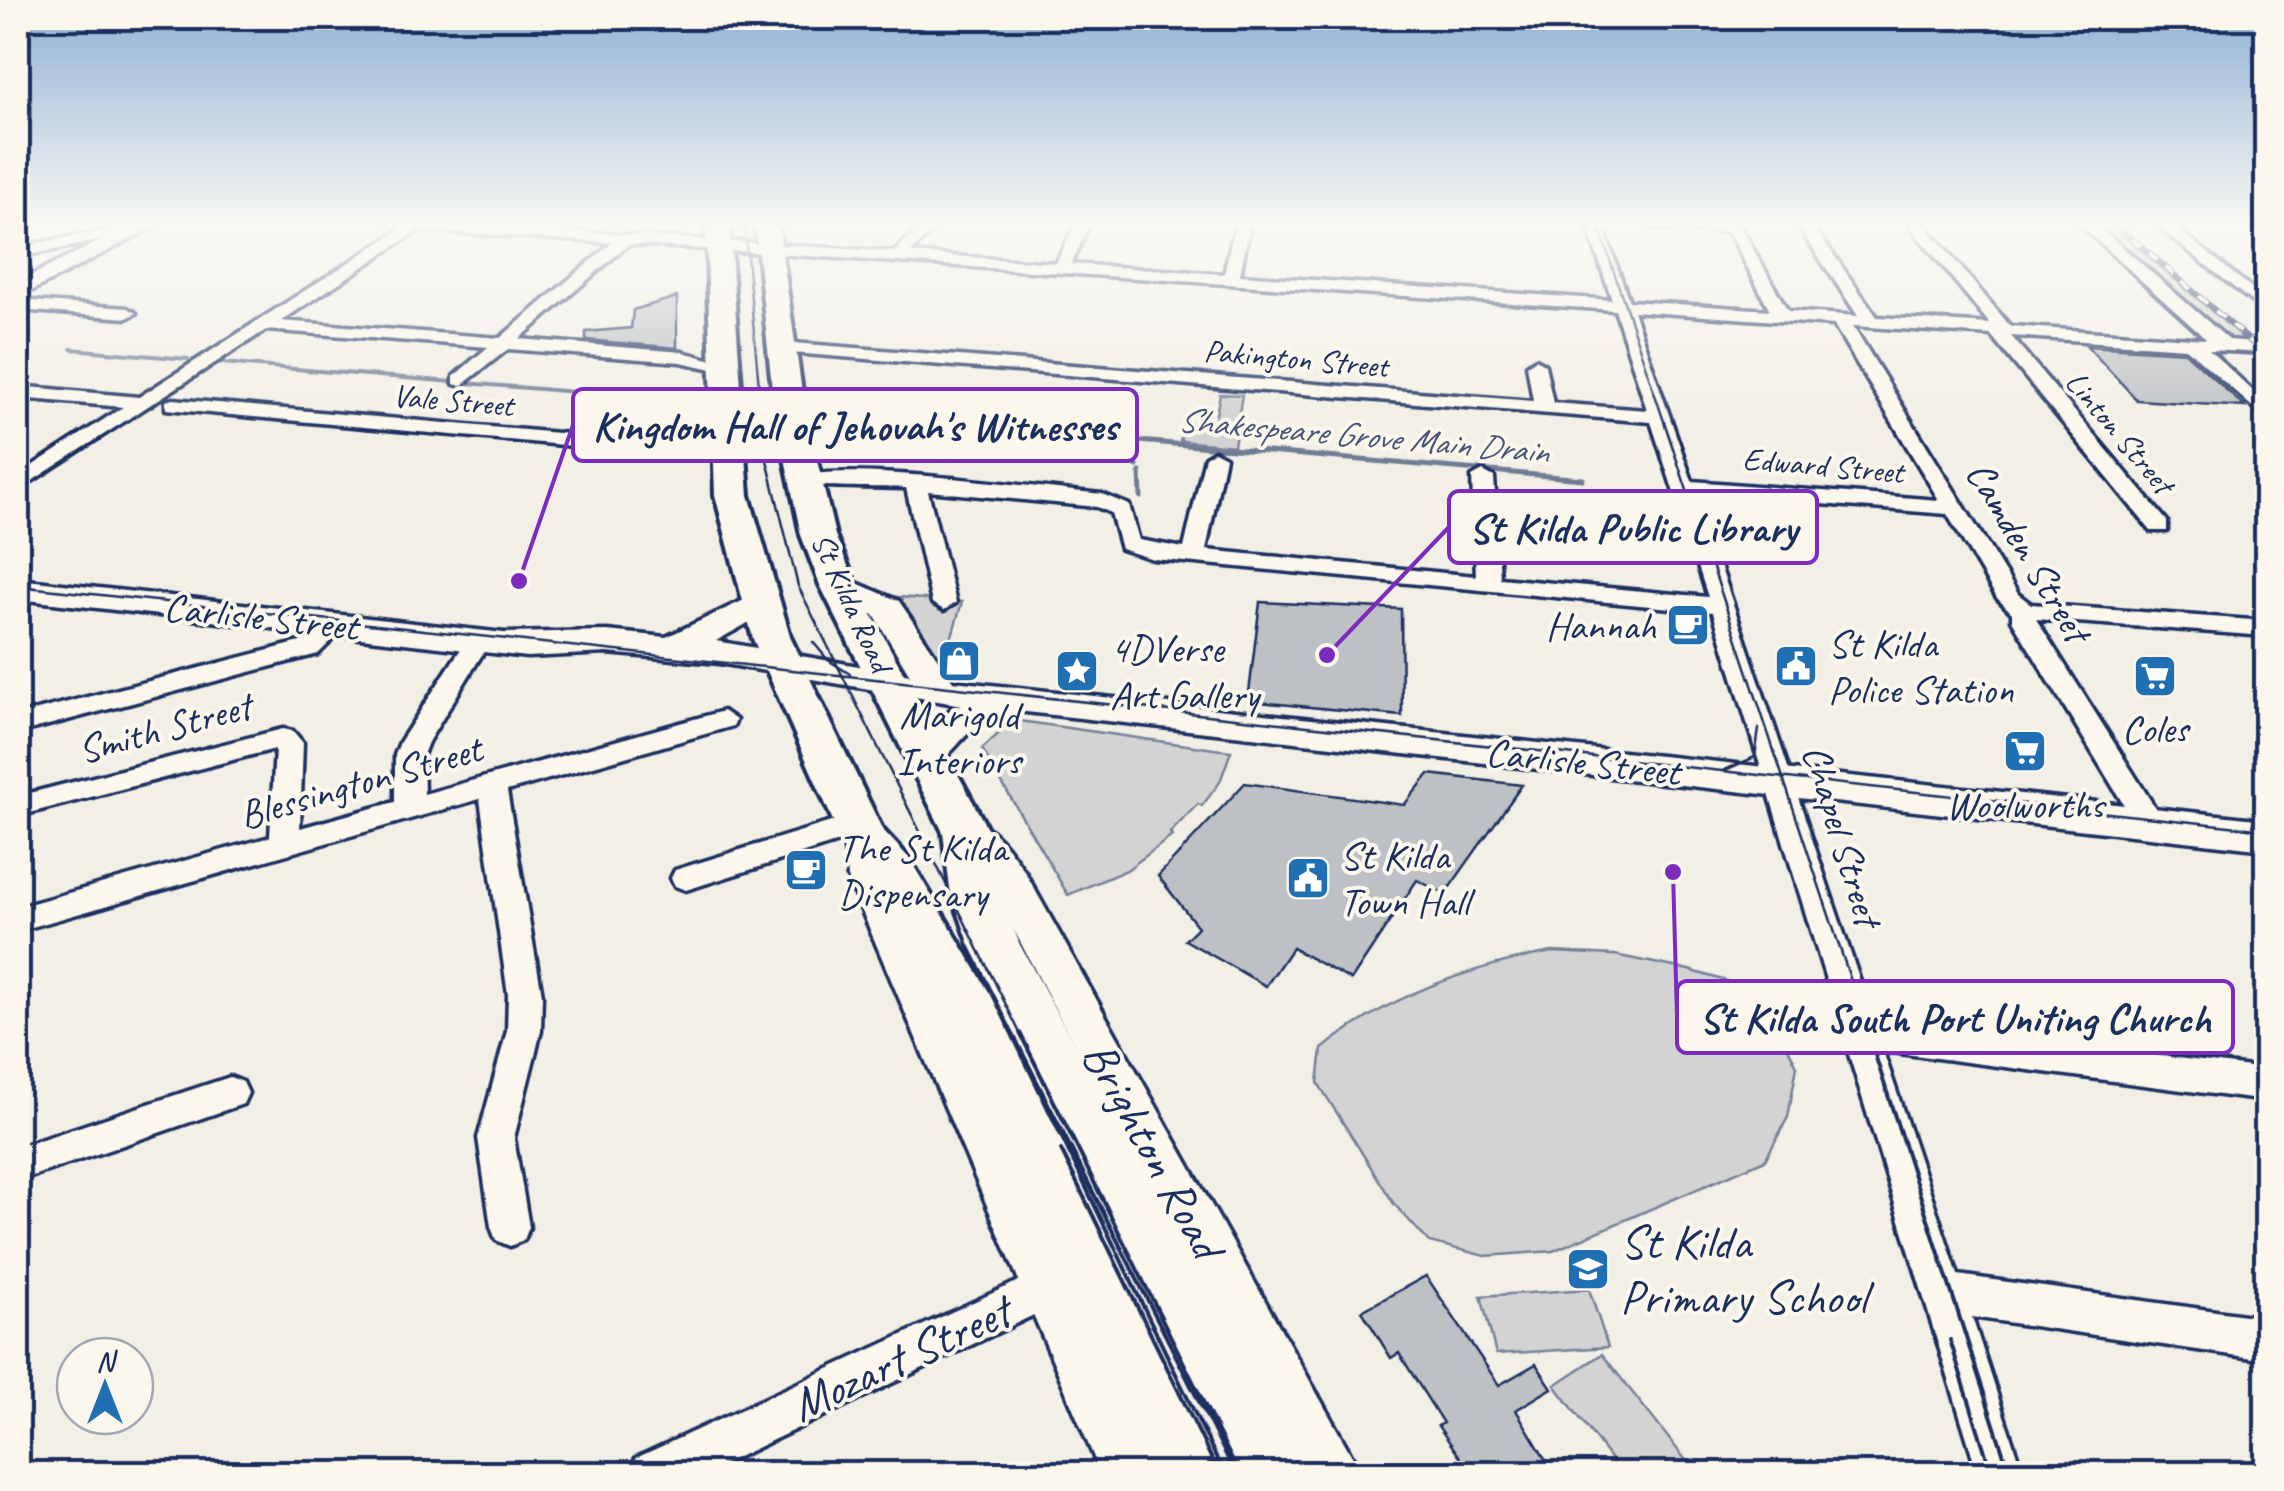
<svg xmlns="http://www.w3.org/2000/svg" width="2284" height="1491" font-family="Caveat,sans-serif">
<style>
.green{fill:#d2d3d2;stroke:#768198;stroke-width:2.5}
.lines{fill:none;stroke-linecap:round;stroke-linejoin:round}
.stream-far1{stroke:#707b93;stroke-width:4}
.stream{stroke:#707b93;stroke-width:5}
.building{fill:#bdc0c4;stroke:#1b2f5e;stroke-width:2.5}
.minor-casing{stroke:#1b2f5e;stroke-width:7}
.major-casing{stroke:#1b2f5e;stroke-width:7}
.highway-casing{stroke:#1b2f5e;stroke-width:8}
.minor{fill:#fbf7ec;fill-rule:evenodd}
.major{fill:#fbf7ec;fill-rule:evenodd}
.highway{fill:#fbf7ec;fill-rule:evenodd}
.tram-far1{stroke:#1b2f5e;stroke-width:2.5}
.tram{stroke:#1b2f5e;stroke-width:4}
.rail-casing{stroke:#1b2f5e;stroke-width:6}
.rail{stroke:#fbf7ec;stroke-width:4;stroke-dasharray:11;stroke-linecap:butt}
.labels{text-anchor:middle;stroke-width:8;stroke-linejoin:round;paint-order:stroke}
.far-street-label{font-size:32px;fill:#1b2f5e;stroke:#fbf7ec}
.far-water-label{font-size:35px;font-style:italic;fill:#465579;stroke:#fbf7ec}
.street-label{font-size:40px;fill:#1b2f5e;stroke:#fbf7ec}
.poi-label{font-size:40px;fill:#1b2f5e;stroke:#fbf7ec;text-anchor:start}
.near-street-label{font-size:48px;fill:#1b2f5e;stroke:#fbf7ec}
.near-poi-label{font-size:48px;fill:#1b2f5e;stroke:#fbf7ec;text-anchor:start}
.leader{fill:none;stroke:#7b2cbf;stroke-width:4}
.callout-dot{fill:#7b2cbf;stroke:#fbf7ec;stroke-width:4}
.callout{fill:#fbf7ec;stroke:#7b2cbf;stroke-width:4}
.callout-label{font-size:42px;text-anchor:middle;font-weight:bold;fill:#1b2f5e}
</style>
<rect width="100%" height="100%" fill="#f2efe6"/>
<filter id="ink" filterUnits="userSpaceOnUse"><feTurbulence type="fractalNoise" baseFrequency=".01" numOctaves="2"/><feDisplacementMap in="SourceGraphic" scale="20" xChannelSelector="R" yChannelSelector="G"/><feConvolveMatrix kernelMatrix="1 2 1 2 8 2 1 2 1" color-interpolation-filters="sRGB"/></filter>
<g filter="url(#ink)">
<!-- green -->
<g class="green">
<path d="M2092 224H2110L2243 338H2231L2214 327Z"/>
<path d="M1220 394 1242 395 1234 446 1180 441 1185 423 1214 425Z"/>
<path d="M898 597 962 602 941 673Z"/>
<path d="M1013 720 1214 749 1231 751 1220 782 1202 806 1198 804 1170 833 1172 836 1127 870 1068 895 982 749Z"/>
<path d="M1552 952 1615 955 1689 970 1726 981 1772 1016 1797 1066 1788 1117 1765 1160 1553 1251 1485 1256 1429 1242 1394 1204 1318 1083 1322 1049C1389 995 1468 967 1552 952Z"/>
<path d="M1589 1289 1608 1347 1496 1354 1481 1296Z"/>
<path d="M1602 1354 1696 1473H1621L1555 1385Z"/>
</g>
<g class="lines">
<!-- stream-far1 -->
<g class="stream-far1">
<path d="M71 349 188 359"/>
<path d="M222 363 685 401"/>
<path d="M827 414 950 425"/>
</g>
<!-- stream -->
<g class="stream">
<path d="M922 423 1084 437"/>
<path d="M1080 436 1583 479"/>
<path d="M1096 440 1122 452 1137 466"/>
<path d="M1140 472 1141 497"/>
</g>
</g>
<!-- building -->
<g class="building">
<path d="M677 297V348L586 340V332L631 328 633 310Z"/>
<path d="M2087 346 2185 352 2245 407 2137 400Z"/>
<path d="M1260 602 1401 609 1402 716 1248 701Z"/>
<path d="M1429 774 1522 785 1445 894 1417 880 1351 980 1292 948 1266 986 1185 940 1198 927 1158 876 1245 783 1404 805Z"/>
<path d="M1426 1276 1499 1385 1536 1364 1552 1388 1516 1410 1554 1474H1472L1438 1426 1443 1423 1399 1353 1391 1358 1362 1311Z"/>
</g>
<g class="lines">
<!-- minor casing -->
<g class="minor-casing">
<g id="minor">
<path d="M138 224 143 226V232L18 257V247Z"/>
<path d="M389 224H459L894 252 923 224H938L911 253 1056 263 1076 224H1090L1071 264 1224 274 1235 224H1250L1240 275 1612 300 1587 224H1602L1629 301 1770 310 1729 232 1653 229 1645 224H1739L1788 311 1858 316 1797 224H1812L1877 317 1990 324 1908 224H1924L2010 326 2206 339 2079 224H2096L2229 340 2266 343V353L2209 350 2266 403V419L2186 348 2011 336 2167 521V531H2151L1991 335 1853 326 2018 594 2031 604 2266 621V636L2036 619 2159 814 2164 822 2159 830H2139L2012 620V613L1997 598 1947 514 1696 494 1873 1020 2266 1069V1101L1883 1051 1958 1275 2266 1318V1360L1972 1317 2023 1474H1978L1713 612 1153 559 1121 549 1111 513 1097 507 928 491 956 603 944 610 932 603 906 488C886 487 800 488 792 481 818 457 1055 490 1102 494L1129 505 1139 540 1184 548 1205 457 1215 451 1225 457 1206 550 1476 576 1472 477 1483 471 1494 477 1500 578 1708 597 1651 422 780 352 771 347 780 342 1533 401 1527 365 1536 359 1545 365 1553 403 1647 410 1615 310 629 244 519 339 683 352 730 365V373L681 362 508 349 461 386 454 384V376L488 347 266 330 18 490V475L123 407 18 398V386L139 397 401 229ZM419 230 612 243 500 338 281 321ZM1633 311 1834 325 1939 500 1692 481Z"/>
<path d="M2155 224H2172L2266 300V313Z"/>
<path d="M2256 224H2266V229Z"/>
<path d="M18 300 127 308 136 313 127 318 18 310Z"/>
<path d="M173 399 728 448 738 454 728 460 166 409V401Z"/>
<path d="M337 616 349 624 318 654 18 733V715L300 642Z"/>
<path d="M479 632 491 640 428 742 423 755 424 794 723 711 736 720 733 726 507 791 542 995 541 1031 514 1138 529 1227 524 1240 510 1246 496 1240 491 1227 478 1138 507 1031 508 995 480 799 18 931V907L270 837 275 749 18 816V796L283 729 293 731 303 743 300 828 395 802V755L400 742 470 635Z"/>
<path d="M857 814 867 817 872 825 867 833 686 890 675 886 671 878 675 870Z"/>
<path d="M230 1077 243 1082 248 1093 243 1104 18 1181V1147Z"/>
<path d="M1049 1267 1063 1273 1069 1287 1063 1301 702 1474H630L636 1458Z"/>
</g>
</g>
<!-- major casing -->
<g class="major-casing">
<g id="major">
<path d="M134 224H159L18 298V282Z"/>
<path d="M838 575 899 601 953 681 2266 820V850L1017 711C1005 716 990 719 979 725 954 740 948 772 915 762L909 753 952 708 961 705 719 663 607 653 527 657 18 599V579L504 633 607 631 666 637 759 593 771 596 775 603 771 610 716 641 910 675 874 615 827 592 822 585Z"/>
<path d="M966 817C994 826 1009 848 1025 872L1362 1474H1299L994 892 977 866 946 832 952 822Z"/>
<path d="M864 824 878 828 890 878 1162 1474H1101L848 878 844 839 850 828Z"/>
</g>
</g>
<!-- highway casing -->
<g class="highway-casing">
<g id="highway">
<path d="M706 224H729L749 495 791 639 882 829 909 858 992 997 1222 1474H1152L951 1021 875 884 841 839 753 639 715 495Z"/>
<path d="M755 224H778L804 406 835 535 856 585 989 832 998 889 1020 945 1309 1474H1238L970 945 950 889 943 832 820 585 801 535 774 406Z"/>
</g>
</g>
<!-- minor -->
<use href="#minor" class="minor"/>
<!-- major -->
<use href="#major" class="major"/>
<!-- highway -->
<use href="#highway" class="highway"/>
<!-- tram-far1 -->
<g class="tram-far1">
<path d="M744 224 765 452 798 586 1021 1035"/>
<path d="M1598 224 1869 1035"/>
<path d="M18 586 2266 830"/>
<path d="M813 642 828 660 850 674"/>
<path d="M1725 770 1755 757 1759 729"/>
</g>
<!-- tram -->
<g class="tram">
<path d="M1020 1033 1239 1474"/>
<path d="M1868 1033 2010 1474"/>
<path d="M1061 1150 1219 1474"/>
<path d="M1950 1340 1992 1474"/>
</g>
<!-- rail casing -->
<g class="rail-casing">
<path id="rail" d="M2116 224 2266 355"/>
</g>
<!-- rail -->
<use href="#rail" class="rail"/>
</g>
</g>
<!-- sky -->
<linearGradient id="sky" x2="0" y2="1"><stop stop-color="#8fb1d4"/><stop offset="0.52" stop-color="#f9f8f4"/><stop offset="1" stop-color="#f9f8f4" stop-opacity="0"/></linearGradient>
<rect width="2284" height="432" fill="url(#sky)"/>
<!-- icons -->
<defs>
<g id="cafe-square" transform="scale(2.25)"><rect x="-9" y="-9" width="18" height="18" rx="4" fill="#1f6fb2" stroke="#fbf7ec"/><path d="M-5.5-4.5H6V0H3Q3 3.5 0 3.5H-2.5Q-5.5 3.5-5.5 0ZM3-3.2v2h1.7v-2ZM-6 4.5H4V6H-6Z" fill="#fff"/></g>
<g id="shop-square" transform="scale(2.25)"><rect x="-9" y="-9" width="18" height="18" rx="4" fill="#1f6fb2" stroke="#fbf7ec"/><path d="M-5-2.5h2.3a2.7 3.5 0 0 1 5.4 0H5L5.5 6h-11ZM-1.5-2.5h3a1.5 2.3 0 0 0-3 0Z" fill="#fff"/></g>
<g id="civic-square" transform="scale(2.25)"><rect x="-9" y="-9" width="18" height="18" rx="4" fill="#1f6fb2" stroke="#fbf7ec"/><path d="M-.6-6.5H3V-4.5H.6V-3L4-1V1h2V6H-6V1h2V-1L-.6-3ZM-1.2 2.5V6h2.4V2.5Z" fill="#fff"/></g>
<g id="sight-square" transform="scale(2.25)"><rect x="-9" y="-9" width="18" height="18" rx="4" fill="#1f6fb2" stroke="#fbf7ec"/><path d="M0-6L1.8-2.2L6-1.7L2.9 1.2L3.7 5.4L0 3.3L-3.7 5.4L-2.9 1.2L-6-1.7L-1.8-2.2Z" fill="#fff"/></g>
<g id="supermarket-square" transform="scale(2.25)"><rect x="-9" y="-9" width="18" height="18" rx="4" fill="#1f6fb2" stroke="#fbf7ec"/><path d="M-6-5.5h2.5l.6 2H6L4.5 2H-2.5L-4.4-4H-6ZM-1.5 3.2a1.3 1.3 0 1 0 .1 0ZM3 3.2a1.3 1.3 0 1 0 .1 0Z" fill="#fff"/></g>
<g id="school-square" transform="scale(2.25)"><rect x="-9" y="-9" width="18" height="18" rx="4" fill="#1f6fb2" stroke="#fbf7ec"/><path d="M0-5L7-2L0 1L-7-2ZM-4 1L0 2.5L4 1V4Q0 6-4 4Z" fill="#fff"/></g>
</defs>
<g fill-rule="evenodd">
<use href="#cafe-square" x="1688" y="625"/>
<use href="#shop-square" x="959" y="661"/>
<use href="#civic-square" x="1796" y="666"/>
<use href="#sight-square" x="1077" y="671"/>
<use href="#supermarket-square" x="2155" y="676"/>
<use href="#supermarket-square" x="2025" y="751"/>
<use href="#cafe-square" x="806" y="870"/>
<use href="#civic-square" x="1308" y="878"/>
<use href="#school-square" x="1588" y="1269"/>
</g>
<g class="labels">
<!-- far-street labels -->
<g class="far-street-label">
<text transform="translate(1296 358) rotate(5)" y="11">Pakington Street</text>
<text transform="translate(453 400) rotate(5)" y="11">Vale Street</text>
<text transform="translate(2120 432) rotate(50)" y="11">Linton Street</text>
<text transform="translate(1823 465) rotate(5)" y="11">Edward Street</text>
<text transform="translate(852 602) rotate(65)" y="11">St Kilda Road</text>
</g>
<!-- far-water labels -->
<g class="far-water-label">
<text transform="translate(1363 435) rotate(5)" y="12">Shakespeare Grove Main Drain</text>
</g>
<!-- street labels -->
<g class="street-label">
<text transform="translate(2029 551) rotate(59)" y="14">Camden Street</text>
<text transform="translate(261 616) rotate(6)" y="14">Carlisle Street</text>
<text transform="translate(164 727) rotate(-15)" y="14">Smith Street</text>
<text transform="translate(1583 761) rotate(6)" y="14">Carlisle Street</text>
<text transform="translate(360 781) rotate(-16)" y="14">Blessington Street</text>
<text transform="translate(1843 835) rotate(73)" y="14">Chapel Street</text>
</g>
<!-- poi labels -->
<g class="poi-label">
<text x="1656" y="639" text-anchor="end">Hannah</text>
<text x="1828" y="657">St Kilda<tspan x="1828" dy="46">Police Station</tspan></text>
<text x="1110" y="662">4DVerse<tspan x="1110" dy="46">Art Gallery</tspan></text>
<text x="959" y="728" text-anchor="middle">Marigold<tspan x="959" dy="46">Interiors</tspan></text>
<text x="2155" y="742" text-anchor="middle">Coles</text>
<text x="2025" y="818" text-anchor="middle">Woolworths</text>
<text x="838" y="861">The St Kilda<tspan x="838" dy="46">Dispensary</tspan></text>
<text x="1340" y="869">St Kilda<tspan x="1340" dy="46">Town Hall</tspan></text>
</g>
<!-- near-street labels -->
<g class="near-street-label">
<text transform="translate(1154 1149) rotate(61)" y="17">Brighton Road</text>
<text transform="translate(900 1357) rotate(-25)" y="17">Mozart Street</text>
</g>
<!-- near-poi labels -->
<g class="near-poi-label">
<text x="1620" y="1258">St Kilda<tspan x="1620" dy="55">Primary School</tspan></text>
</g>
</g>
<!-- callouts -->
<path class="leader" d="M519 581L573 425M1327 655L1449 527M1673 872L1677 1017"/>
<g class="callout-dot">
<circle cx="519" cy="581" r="10"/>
<circle cx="1327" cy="655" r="10"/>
<circle cx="1673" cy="872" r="10"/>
</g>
<g class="callout">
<rect x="573" y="389" width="564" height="72" rx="10"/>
<rect x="1449" y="491" width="368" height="72" rx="10"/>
<rect x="1677" y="981" width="556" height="72" rx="10"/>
</g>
<g class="callout-label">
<text x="855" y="440">Kingdom Hall of Jehovah's Witnesses</text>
<text x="1633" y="542">St Kilda Public Library</text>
<text x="1955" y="1032">St Kilda South Port Uniting Church</text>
</g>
<!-- margin -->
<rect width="2284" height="1491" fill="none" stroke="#fbf7ec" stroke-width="60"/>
<rect x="30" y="30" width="2224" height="1431" fill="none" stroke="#1b2f5e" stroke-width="4" filter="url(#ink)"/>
<!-- north arrow -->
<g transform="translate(105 1386)"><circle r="48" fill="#fbf7ec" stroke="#a1a7b3" stroke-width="2.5"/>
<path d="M0-8L18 38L0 25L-18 38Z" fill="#1f6fb2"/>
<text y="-15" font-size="28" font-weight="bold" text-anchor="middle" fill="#1b2f5e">N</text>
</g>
</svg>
